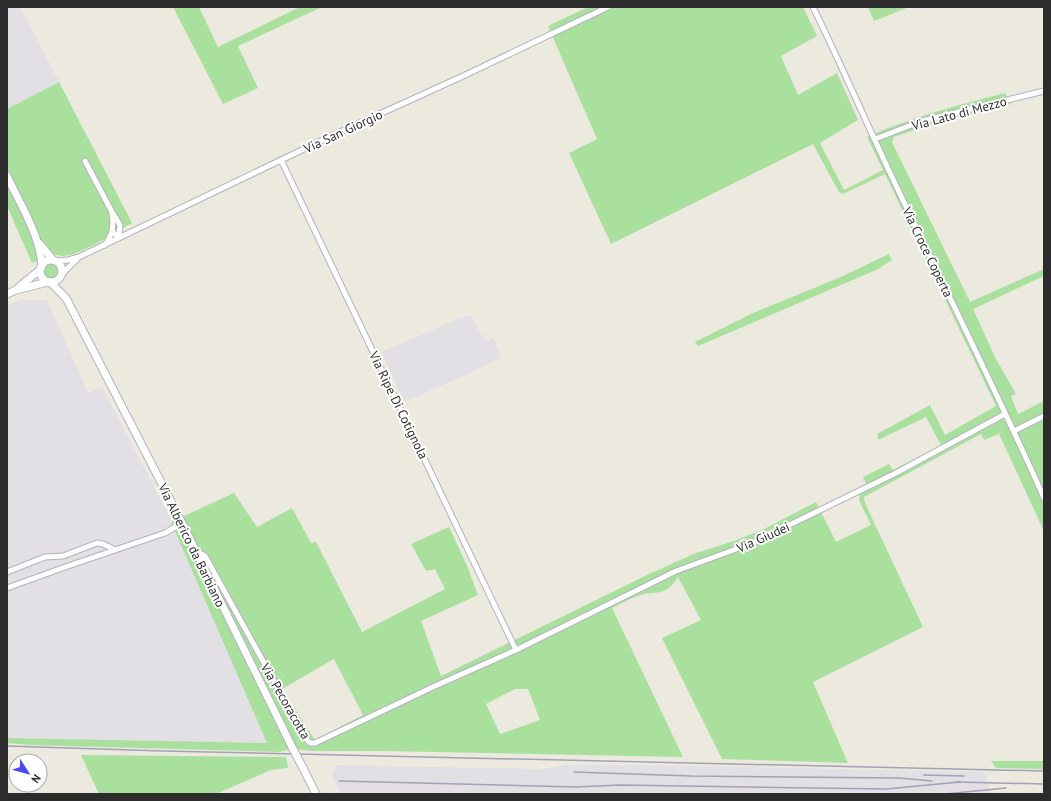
<svg xmlns="http://www.w3.org/2000/svg" width="1051" height="801" font-family="'PT Sans',sans-serif">
<style>
.industrial{fill:#e2dfe5}
.green{fill:#a9e09e;fill-rule:evenodd}
.lines{fill:none;stroke-linecap:round;stroke-linejoin:round}
.street-casing{stroke:#b2b2be;stroke-width:7}
.secondary-casing{stroke:#b2b2be;stroke-width:9}
.street{stroke:#fff;stroke-width:5}
.secondary{stroke:#fff;stroke-width:7}
.rail{stroke:#a2a1b5;stroke-width:1.5}
.secondary-bridge-casing{stroke:#b2b2be;stroke-width:9;stroke-linecap:butt}
.secondary-bridge{stroke:#fff;stroke-width:7}
.labels{text-anchor:middle;stroke-width:4;stroke-linejoin:round;paint-order:stroke}
.street-label{font-size:13px;fill:#2c2c2c;stroke:#fff}
</style>
<rect width="100%" height="100%" fill="#ece9df"/>
<!-- industrial -->
<g class="industrial">
<path d="M7 7H20L59 82 7 109Z"/>
<path d="M20 300H47L88 393 102 387 168 514 267 743 7 738V306Z"/>
<path d="M471 316 485 341 494 338 501 358 468 374 404 402 382 352 462 317Z"/>
<path d="M336 765 542 769 568 765H635L984 772 992 794H341L332 776Z"/>
</g>
<!-- green -->
<g class="green">
<path d="M173 7H199L218 47 300 7H322L238 46 258 88 223 104Z"/>
<path d="M588 7H803L817 36 781 56 798 95 837 73 858 120 820 143 844 190 883 170 867 137C911 117 958 105 1005 93L1011 104 932 124 894 137 892 142 970 302 1044 269V276L973 309 996 359 1016 394 1011 396 1018 414 1044 401V531L999 434 984 440 981 434 864 497 865 503 923 627 813 682 848 763 722 759 662 638 701 620 678 577C664 599 657 589 638 596 629 599 620 604 612 608L683 757 385 751H310C299 749 290 749 279 752L31 745 7 743V738L267 743 171 522 234 493 257 527 292 508 311 543 316 542 362 632 445 589 435 569 426 571 411 544 449 527 468 568 478 595 421 621 441 676 647 575 696 553 734 541 764 529 816 502 836 542 871 525 859 500 860 494 869 489 863 477 889 464 893 470 941 445 926 417 878 440 877 434 930 405 945 435 996 406 885 174 843 194 839 192 813 144 611 244 569 153 597 139 548 26ZM334 659 363 715 315 740 282 689ZM515 689H528L540 720 500 734 486 704Z"/>
<path d="M868 7H909L874 21Z"/>
<path d="M59 82 132 223 96 244 74 254 62 256 53 254 32 263 7 206V109Z"/>
<path d="M889 254 892 260 876 270 698 346 695 342 753 313 841 277Z"/>
<circle cx="51" cy="271" r="7"/>
<path d="M81 755 286 757 288 768 271 770 216 794H99Z"/>
<path d="M991 761H1044V769L996 768Z"/>
</g>
<g class="lines">
<!-- street casing -->
<g class="street-casing">
<g id="street">
<path d="M813 7C844 70 871 134 901 196 949 297 999 396 1044 498"/>
<path d="M875 139 922 121 1044 91"/>
<path d="M281 160 516 650"/>
<path d="M85 161 112 212 120 225 119 238 112 231"/>
<path d="M105 245C113 234 114 226 112 213"/>
<path d="M56 261 68 260 79 257 329 137 461 77 608 7"/>
<path d="M62 274 77 259"/>
<path d="M1014 431 1044 416"/>
<path d="M196 551 205 556 306 739 310 743H315L435 686 516 650 676 571 750 544 775 532 896 473 1005 414"/>
<path d="M7 572 45 557 63 556 97 543 103 544 115 550"/>
<path d="M7 588 68 566 165 533 182 523"/>
</g>
</g>
<!-- secondary casing -->
<g class="secondary-casing">
<g id="secondary">
<path d="M7 176C20 204 40 235 42 266"/>
<path d="M40 244 53 260"/>
<circle cx="51" cy="271" r="11"/>
<path d="M50 282 66 298 182 523 293 749"/>
<path d="M19 287 41 269"/>
<path d="M7 294 16 290 48 282"/>
<path d="M303 768 316 794"/>
</g>
</g>
<!-- street -->
<use href="#street" class="street"/>
<!-- secondary -->
<use href="#secondary" class="secondary"/>
<!-- rail -->
<g class="rail">
<path d="M7 746 163 751 1044 771"/>
<path d="M574 772 691 776 899 778 932 781"/>
<path d="M924 775 964 776"/>
<path d="M339 781 576 787 619 785 886 789 960 782"/>
<path d="M956 782 1044 784"/>
<path d="M945 794 1006 788"/>
</g>
<!-- secondary-bridge casing -->
<g class="secondary-bridge-casing">
<path id="secondary-bridge" d="M293 749 303 768"/>
</g>
<!-- secondary-bridge -->
<use href="#secondary-bridge" class="secondary-bridge"/>
</g>
<g class="labels">
<!-- street labels -->
<g class="street-label">
<text transform="translate(959 113) rotate(-15)" y="5">Via Lato di Mezzo</text>
<text transform="translate(343 131) rotate(-25)" y="5">Via San Giorgio</text>
<text transform="translate(928 252) rotate(64)" y="5">Via Croce Coperta</text>
<text transform="translate(399 405) rotate(64)" y="5">Via Ripe Di Cotignola</text>
<text transform="translate(763 537) rotate(-24)" y="5">Via Giudei</text>
<text transform="translate(192 545) rotate(64)" y="5">Via Alberico da Barbiano</text>
<text transform="translate(286 701) rotate(60)" y="5">Via Pecoracotta</text>
</g>
</g>
<!-- border -->
<rect width="1051" height="801" fill="none" stroke="#2c2c2c" stroke-width="16"/>
<!-- north arrow -->
<g transform="translate(28 773) rotate(126)"><circle r="19" fill="#ffffff" stroke="#ababab"/>
<path d="M0-3L7 15L0 10L-7 15Z" fill="#484af0"/>
<text y="-6" font-size="11" font-weight="bold" text-anchor="middle" fill="#2c2c2c">N</text>
</g>
</svg>
